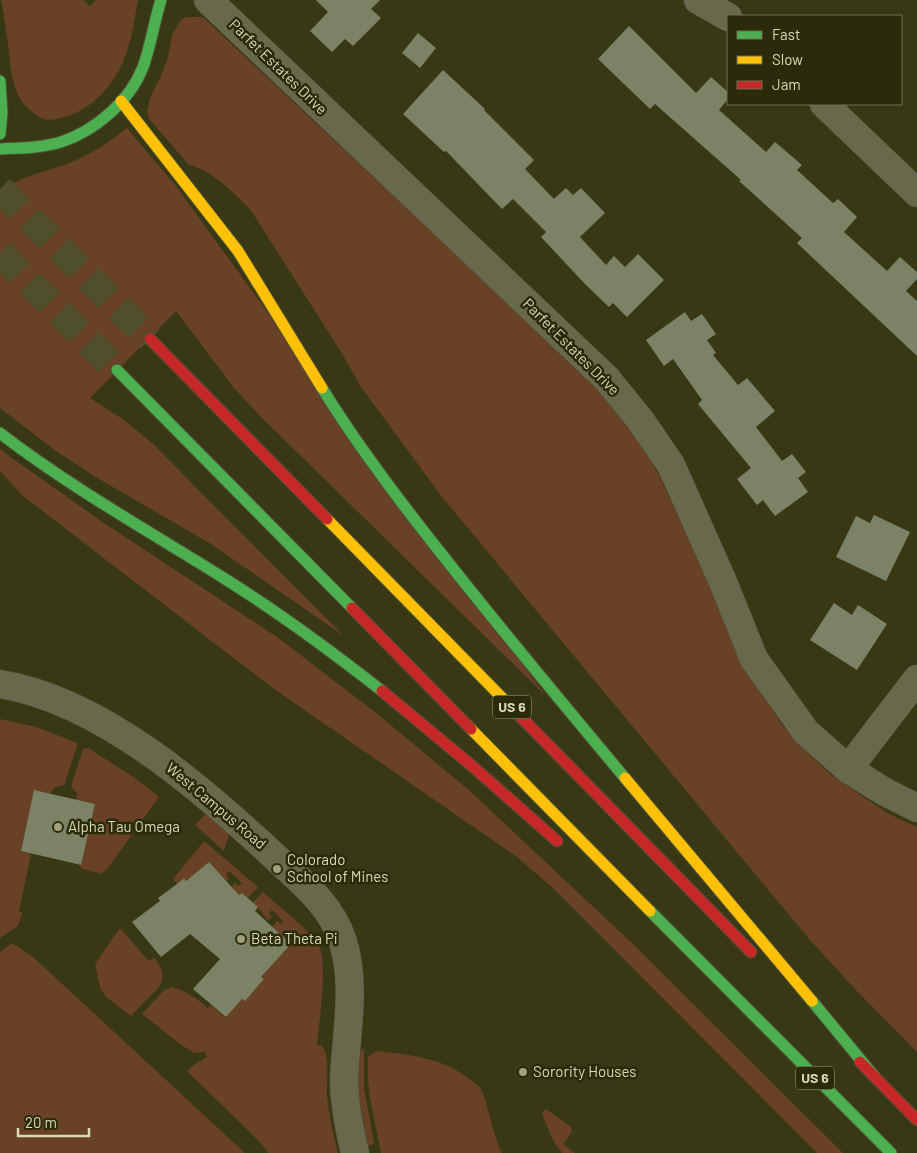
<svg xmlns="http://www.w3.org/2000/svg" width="917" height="1153" font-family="Barlow,sans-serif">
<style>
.green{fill:#684126}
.building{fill:#7c8265}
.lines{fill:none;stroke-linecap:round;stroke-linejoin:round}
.highway-tunnel{stroke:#50502d;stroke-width:28;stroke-dasharray:28 14;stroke-linecap:butt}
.street-casing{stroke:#505136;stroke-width:29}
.fast-casing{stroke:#505136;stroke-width:13}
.slow-casing{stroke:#505136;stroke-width:13}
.jam-casing{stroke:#505136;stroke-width:13}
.street{stroke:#68684c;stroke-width:28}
.fast{stroke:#4caf50;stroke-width:11}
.slow{stroke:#ffc107;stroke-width:11}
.jam{stroke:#c62828;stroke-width:11}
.poi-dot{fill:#a0a17c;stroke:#2b2b0b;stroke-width:2}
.labels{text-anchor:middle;stroke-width:5;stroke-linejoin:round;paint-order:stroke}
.shield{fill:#2b2b0b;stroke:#a4a681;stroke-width:1}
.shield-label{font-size:14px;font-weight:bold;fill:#d8dab4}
.street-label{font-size:15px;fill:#d8dab4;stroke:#2b2b0b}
.poi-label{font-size:15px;fill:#d8dab4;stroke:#2b2b0b;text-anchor:start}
</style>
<rect width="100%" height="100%" fill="#383815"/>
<!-- green -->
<g class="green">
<path d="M1 0H83L90 6 96 0H138C135 16 133 33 128 48 119 80 93 112 60 118 56 119 52 120 48 120 36 118 25 107 19 97 11 81 10 62 8 45 6 30 4 15 1 0Z"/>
<path d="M186 17H200L204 18 607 397 637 437 660 477 748 671 782 725 807 753 834 777 889 814 917 827V1052L855 989 810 940 442 497 361 387 341 352 252 212C239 197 209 168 189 165L150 120 147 112 150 98 159 80 168 58 172 35 181 20Z"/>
<path d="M127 128 176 186 545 695 261 417 234 388 176 311 90 398 124 420 152 443 344 636 211 544 94 476 56 451 0 408V194C26 171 45 174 74 161 94 153 110 141 127 128Z"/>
<path d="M0 448 9 456 104 523 277 637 375 712 470 791 634 945 843 1153H817L553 888 517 857 274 689 23 496 0 471Z"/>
<path d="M0 719 37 727 77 743V746L64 785 54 788 50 794 34 791 21 851 31 854 19 911 22 913 18 926 0 938Z"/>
<path d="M88 748 135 778 159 797 108 868 101 874 80 868 95 804 76 800 77 793 71 786 83 749Z"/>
<path d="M210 809 231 828 224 851 195 825Z"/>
<path d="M204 841 258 887 248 898 242 893 239 895 231 889 234 883 239 886 242 883 229 871 226 874 229 879 226 881 209 862 186 881 183 878 177 884 173 879Z"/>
<path d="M263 892C274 902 315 935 319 945 328 966 319 1021 317 1045L322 1046C331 1059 326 1079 327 1095 329 1115 333 1134 338 1153H268L261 1143 187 1071 195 1064 207 1057 205 1052 194 1053 180 1044 142 1014 163 991 172 987C187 991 196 998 208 1008L211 1005 225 1017 242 999 245 1001 264 979 261 977 291 944 272 927 277 921 281 924 283 921 272 910 269 913 272 917 268 920 253 902Z"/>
<path d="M120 928 147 959 150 960 155 958C161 967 166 978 159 987L131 1016 106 997 100 988 95 964Z"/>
<path d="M12 943 32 956 245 1153H0V952Z"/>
<path d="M364 1049V1087L374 1144 368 1146 357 1089 358 1054Z"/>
<path d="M377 1051C409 1055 441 1057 468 1078 473 1082 479 1085 482 1091 490 1111 492 1133 502 1153H381L370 1098 368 1081V1057Z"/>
<path d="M546 1109 571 1127 572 1132 563 1144 575 1153H562L553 1140 543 1117 542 1113Z"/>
</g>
<!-- building -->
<g class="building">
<path d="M316 0H380L371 9 381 18 353 46 345 39 332 52 310 31 328 12Z"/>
<path d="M629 26 696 93 711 77 728 92V99L719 110 766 152 775 142 802 165 797 170 833 203 838 199 857 217 844 232 887 271 900 257 917 272V279L906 291 917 301V356L797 243 802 238 739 181 741 180 655 104 650 109 598 59Z"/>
<path d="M418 33 436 48 420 68 402 53Z"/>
<path d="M443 70 485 109 484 110 534 160 525 169 554 199 566 188 573 195 581 188 605 213 580 237 606 265 614 256 625 267 638 254 664 280 627 317 613 303 609 307 586 285 541 237 546 232 513 199 502 209 446 151 444 152 403 114Z"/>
<path d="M685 312 691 321 702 314 716 334 707 340 716 353 713 355 738 385 747 378 775 411 756 427 782 461 792 454 806 472 798 478 808 492 775 516 763 500 757 505 737 479 751 468 698 404 702 400 673 359 664 366 646 340Z"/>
<path d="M874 515 910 532 886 581 836 557 856 516 870 523Z"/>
<path d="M834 603 852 615 858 605 887 624 857 670 810 640Z"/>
<path d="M34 790 95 804 81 865 21 851Z"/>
<path d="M209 862 239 895 242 893 258 907 255 911 291 944 261 977 264 979 245 1001 242 999 226 1017 193 989 220 959 190 934 161 957 132 922 160 901 158 898 177 884 184 878 186 881Z"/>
</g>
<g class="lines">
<!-- highway-tunnel -->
<g class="highway-tunnel">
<path d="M0 189 150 339"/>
<path d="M0 253 117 370"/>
</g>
<!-- street casing -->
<g class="street-casing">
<g id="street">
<path d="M208 0 607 379 641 421 671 465 723 582 754 659 806 732 848 769 885 792 917 808"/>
<path d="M698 0 728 17"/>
<path d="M824 104 917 193"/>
<path d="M0 684C100 700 201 788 273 855 299 880 330 903 342 939 357 982 346 1034 344 1078 344 1104 349 1128 355 1153"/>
<path d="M848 769 917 679"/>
</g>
</g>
<!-- fast casing -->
<g class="fast-casing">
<g id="fast">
<path d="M0 81 2 113 0 134"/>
<path d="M0 149C20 148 41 148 61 142 95 131 130 101 143 67 151 45 154 22 161 0"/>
<path d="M117 370 352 608"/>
<path d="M322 388C358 447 401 503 444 557 503 632 564 705 625 778"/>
<path d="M0 433C70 487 147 530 222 577 278 612 331 651 382 691"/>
<path d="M650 911 891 1153"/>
<path d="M812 1001 874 1076"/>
</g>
</g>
<!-- slow casing -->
<g class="slow-casing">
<g id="slow">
<path d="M121 101 238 251 322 388"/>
<path d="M327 519 516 712"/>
<path d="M471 729 650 911"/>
<path d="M625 778 812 1001"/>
</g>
</g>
<!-- jam casing -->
<g class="jam-casing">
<g id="jam">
<path d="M150 339 327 519"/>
<path d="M352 608 471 729"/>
<path d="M382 691 471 765 557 841"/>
<path d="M516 712 751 952"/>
<path d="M860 1062 917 1120"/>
</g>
</g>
<!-- street -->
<use href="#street" class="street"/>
<!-- fast -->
<use href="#fast" class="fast"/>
<!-- slow -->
<use href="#slow" class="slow"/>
<!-- jam -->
<use href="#jam" class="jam"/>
</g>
<!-- markers -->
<g class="poi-dot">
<circle cx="58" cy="827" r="5"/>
<circle cx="277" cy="869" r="5"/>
<circle cx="241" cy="939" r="5"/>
<circle cx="523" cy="1072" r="5"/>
</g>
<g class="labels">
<!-- shield labels -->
<g class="shield">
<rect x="493" y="695.5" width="38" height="23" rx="4"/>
<rect x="796" y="1066.5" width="38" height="23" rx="4"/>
</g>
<g class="shield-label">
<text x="512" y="712">US 6</text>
<text x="815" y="1083">US 6</text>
</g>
<!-- street labels -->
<g class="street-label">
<text transform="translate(278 67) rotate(44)" y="5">Parfet Estates Drive</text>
<text transform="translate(571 347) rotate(45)" y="5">Parfet Estates Drive</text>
<text transform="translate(216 806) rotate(40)" y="5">West Campus Road</text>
</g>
<!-- poi labels -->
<g class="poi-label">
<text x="68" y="832">Alpha Tau Omega</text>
<text x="287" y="865">Colorado<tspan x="287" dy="17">School of Mines</tspan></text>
<text x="251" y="944">Beta Theta Pi</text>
<text x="533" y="1077">Sorority Houses</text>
</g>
</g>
<!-- legend -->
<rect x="727" y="15" width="175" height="90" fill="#2b2b0b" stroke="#70714f"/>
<rect x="737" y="31" width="25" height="8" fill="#4caf50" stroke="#70714f"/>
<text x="772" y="40" font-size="15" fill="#d8dab4">Fast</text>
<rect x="737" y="56" width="25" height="8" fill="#ffc107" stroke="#70714f"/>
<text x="772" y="65" font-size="15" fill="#d8dab4">Slow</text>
<rect x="737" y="81" width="25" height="8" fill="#c62828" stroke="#70714f"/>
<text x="772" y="90" font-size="15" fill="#d8dab4">Jam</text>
<!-- scale -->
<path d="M18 1128v8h71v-8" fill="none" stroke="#d8dab4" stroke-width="2.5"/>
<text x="25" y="1128" font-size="15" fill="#d8dab4" stroke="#2b2b0b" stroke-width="4" paint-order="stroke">20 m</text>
</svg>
